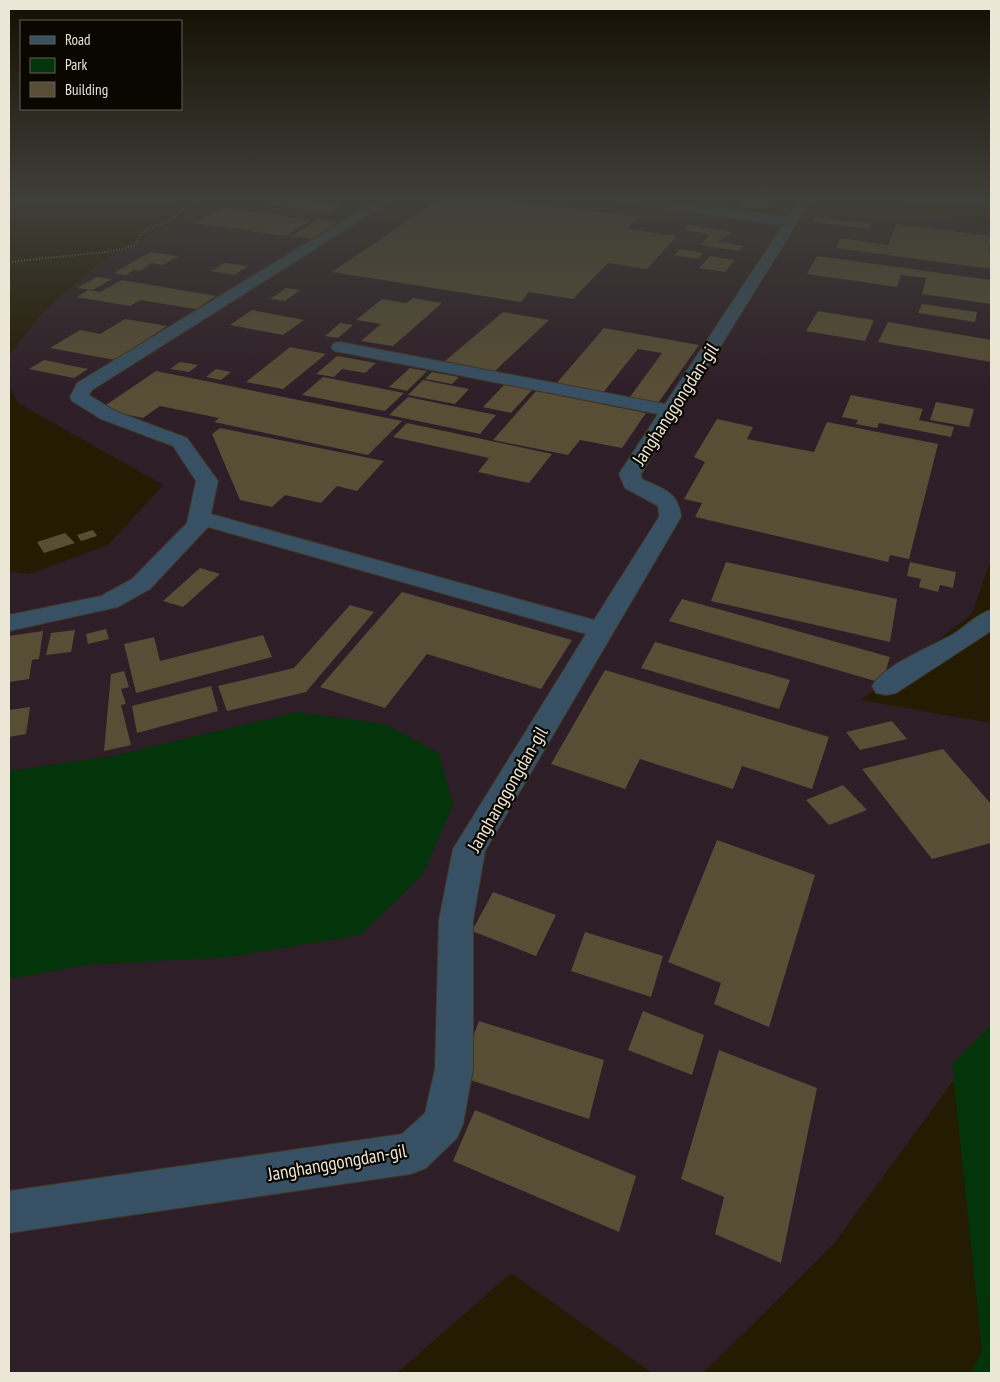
<svg xmlns="http://www.w3.org/2000/svg" width="1000" height="1382" font-family="'PT Sans Narrow',sans-serif">
<style>
.industrial{fill:#2e1e28}
.green{fill:#04340a}
.building{fill:#584e35}
.lines{fill:none;stroke-linecap:round;stroke-linejoin:round}
.minor-casing{stroke:#403721;stroke-width:2}
.path{stroke:#8b8471;stroke-width:2;stroke-dasharray:1 2;stroke-linecap:butt}
.minor{fill:#375063;fill-rule:evenodd}
.labels{text-anchor:middle;stroke-width:4.5;stroke-linejoin:round;paint-order:stroke}
.street-label{font-size:19px;fill:#ece6d7;stroke:#0a0701}
</style>
<rect width="100%" height="100%" fill="#241b03"/>
<!-- industrial -->
<path class="industrial" d="M238 199H860L991 225V559L972 614 861 700 991 723V1029L833 1245 703 1373H652L511 1273 397 1373H9V571L29 574 108 545 163 485 18 403 9 387V356L41 314 101 261 215 202Z"/>
<!-- green -->
<g class="green">
<path d="M297 712 385 724 439 753 453 805 423 874 361 935 228 957 86 965 9 979V771L113 756Z"/>
<path d="M991 1025V1373H971L982 1351 952 1064Z"/>
</g>
<!-- building -->
<g class="building">
<path d="M275 199H299L343 205 329 213 266 204Z"/>
<path d="M439 199H502L638 217 627 229 677 236 647 269 608 263 573 299 529 292 521 302 332 272Z"/>
<path d="M703 199H721L716 204 722 205 716 211 694 208Z"/>
<path d="M743 199H745L771 202 765 210 737 206Z"/>
<path d="M224 208 311 220 285 236 195 223Z"/>
<path d="M816 217 871 224 869 229 814 222Z"/>
<path d="M319 219 338 222 312 239 292 236Z"/>
<path d="M896 224 991 236 989 249H991V269L836 248 841 238 888 245Z"/>
<path d="M688 225 731 232 717 242 744 246 740 251 700 245 710 234 684 230Z"/>
<path d="M680 249 703 253 698 259 674 255Z"/>
<path d="M150 252 178 256 163 265 152 263 140 271 134 270 126 275 114 273Z"/>
<path d="M710 256 735 260 725 272 699 268Z"/>
<path d="M817 256 991 280V304L922 294 926 278 901 275 897 287 807 274Z"/>
<path d="M225 263 248 266 234 275 211 271Z"/>
<path d="M97 277 112 279 93 290 77 288Z"/>
<path d="M122 280 216 296 196 309 140 300 130 306 77 297 88 290 100 292Z"/>
<path d="M286 288 300 290 285 301 270 299Z"/>
<path d="M413 298 442 303 393 346 361 341 381 324 356 320 382 299 406 303Z"/>
<path d="M922 304 977 312 975 322 918 313Z"/>
<path d="M252 310 304 320 283 335 230 325Z"/>
<path d="M818 311 854 317 874 320 865 341 806 331Z"/>
<path d="M503 312 549 320 495 371 445 361Z"/>
<path d="M125 319 167 326 115 360 50 348 80 330 100 334Z"/>
<path d="M888 322 991 340V362L878 342Z"/>
<path d="M340 323 353 325 338 338 325 336Z"/>
<path d="M604 328 699 345 656 406 627 401 662 353 638 349 602 394 555 385Z"/>
<path d="M290 347 326 354 283 389 246 382Z"/>
<path d="M337 356 376 363 365 373 342 369 334 377 316 374Z"/>
<path d="M44 360 88 369 74 378 29 369Z"/>
<path d="M180 362 198 365 189 372 170 369Z"/>
<path d="M410 368 427 371 407 391 389 387Z"/>
<path d="M216 369 231 372 221 380 206 377Z"/>
<path d="M156 371 402 421 368 455 214 422 219 418 160 406 143 418 100 409Z"/>
<path d="M432 372 459 377 452 384 425 379Z"/>
<path d="M323 377 404 393 385 411 302 395Z"/>
<path d="M423 380 469 389 455 404 408 395Z"/>
<path d="M506 383 533 389 511 413 483 407Z"/>
<path d="M536 391 646 413 622 448 580 440 568 455 493 440Z"/>
<path d="M851 395 923 409 919 420 954 427 951 437 879 423 877 428 856 424 858 420 842 417Z"/>
<path d="M408 397 496 415 480 434 389 415Z"/>
<path d="M936 402 974 409 969 427 930 420Z"/>
<path d="M717 419 753 427 747 439 814 452 827 422 938 444 909 559 890 555 888 562 695 517 702 503 684 499 705 462 694 457Z"/>
<path d="M407 423 552 454 529 483 478 472 489 458 393 437Z"/>
<path d="M220 428 384 461 357 491 337 486 321 503 285 495 272 507 240 500 212 434Z"/>
<path d="M93 530 97 536 81 541 77 535Z"/>
<path d="M65 533 75 543 44 553 37 542Z"/>
<path d="M726 562 897 599 890 642 711 601Z"/>
<path d="M910 562 956 572 953 588 940 585 938 592 919 587 921 579 907 576Z"/>
<path d="M200 568 220 574 183 607 163 601Z"/>
<path d="M402 592 572 640 541 689 427 654 385 708 320 687Z"/>
<path d="M682 599 890 657 882 683 669 621Z"/>
<path d="M350 605 374 612 306 692 227 711 218 686 294 668Z"/>
<path d="M106 629 109 639 88 644 86 634Z"/>
<path d="M75 630 71 652 46 655 51 633Z"/>
<path d="M43 631 39 659 32 660 29 679 9 682V636Z"/>
<path d="M263 635 272 657 136 693 124 644 154 637 160 661Z"/>
<path d="M655 642 790 680 779 709 641 668Z"/>
<path d="M605 670 829 737 812 789 742 766 733 789 640 759 625 789 551 764Z"/>
<path d="M124 671 129 687 121 689 126 704 121 705 131 745 104 751 111 674Z"/>
<path d="M211 686 218 711 137 733 132 706Z"/>
<path d="M30 707 26 734 9 737V710Z"/>
<path d="M892 721 907 739 860 750 846 732Z"/>
<path d="M943 749 991 804V843L932 859 862 769Z"/>
<path d="M843 785 867 810 829 825 806 800Z"/>
<path d="M717 840 815 875 769 1027 714 1004 721 983 668 962Z"/>
<path d="M493 892 556 915 536 956 472 931Z"/>
<path d="M585 932 663 956 651 997 571 971Z"/>
<path d="M643 1011 704 1035 692 1075 628 1050Z"/>
<path d="M479 1021 604 1060 589 1119 458 1076Z"/>
<path d="M719 1050 817 1088 781 1263 715 1234 724 1197 681 1179Z"/>
<path d="M475 1110 636 1176 619 1232 453 1161Z"/>
</g>
<g class="lines">
<!-- minor casing -->
<g class="minor-casing">
<g id="minor">
<path d="M379 199H394L92 390 89 395 115 411 187 438 218 481 211 514 594 620 659 517 658 506 625 488 619 474 658 414 340 352 334 351 331 347 334 343 340 342 665 404 783 225 622 203 616 199H651L787 217 800 199H812L641 474 642 479C663 489 679 492 681 517L485 851 473 920V1069L463 1124 457 1138 426 1168 411 1174 9 1233V1191L402 1134 425 1113 435 1069 439 920 453 849 586 634 208 527 150 589 118 607 9 631V615L101 596 132 579 187 523 196 481 173 446 101 419 72 401 70 397 77 383Z"/>
<path d="M991 610V631L896 693 886 695 876 693 872 686C886 663 932 647 955 633 967 625 977 614 991 610Z"/>
</g>
</g>
<!-- path -->
<path class="path" d="M9 262 115 251 135 245 141 233 174 218 188 202 196 199"/>
<!-- minor -->
<use href="#minor" class="minor"/>
</g>
<!-- sky -->
<linearGradient id="sky" x2="0" y2="1"><stop stop-color="#140f02"/><stop offset="0.51" stop-color="#3f3f39"/><stop offset="1" stop-color="#3f3f39" stop-opacity="0"/></linearGradient>
<rect width="1000" height="392" fill="url(#sky)"/>
<g class="labels">
<!-- street labels -->
<g class="street-label">
<text transform="translate(675 404) rotate(-57)" y="7">Janghanggongdan-gil</text>
<text transform="translate(507 789) rotate(-60)" y="7">Janghanggongdan-gil</text>
<text transform="translate(337 1162) rotate(-10)" y="7">Janghanggongdan-gil</text>
</g>
</g>
<!-- border -->
<rect width="1000" height="1382" fill="none" stroke="#ece6d7" stroke-width="20"/>
<!-- legend -->
<rect x="20" y="20" width="162" height="90" fill="#0a0701" stroke="#646057"/>
<rect x="30" y="36" width="25" height="8" fill="#375063" stroke="#646057"/>
<text x="65" y="45" font-size="15" fill="#ece6d7">Road</text>
<rect x="30" y="58" width="25" height="15" fill="#04340a" stroke="#646057"/>
<text x="65" y="70" font-size="15" fill="#ece6d7">Park</text>
<rect x="30" y="82" width="25" height="15" fill="#584e35" stroke="#646057"/>
<text x="65" y="95" font-size="15" fill="#ece6d7">Building</text>
</svg>
